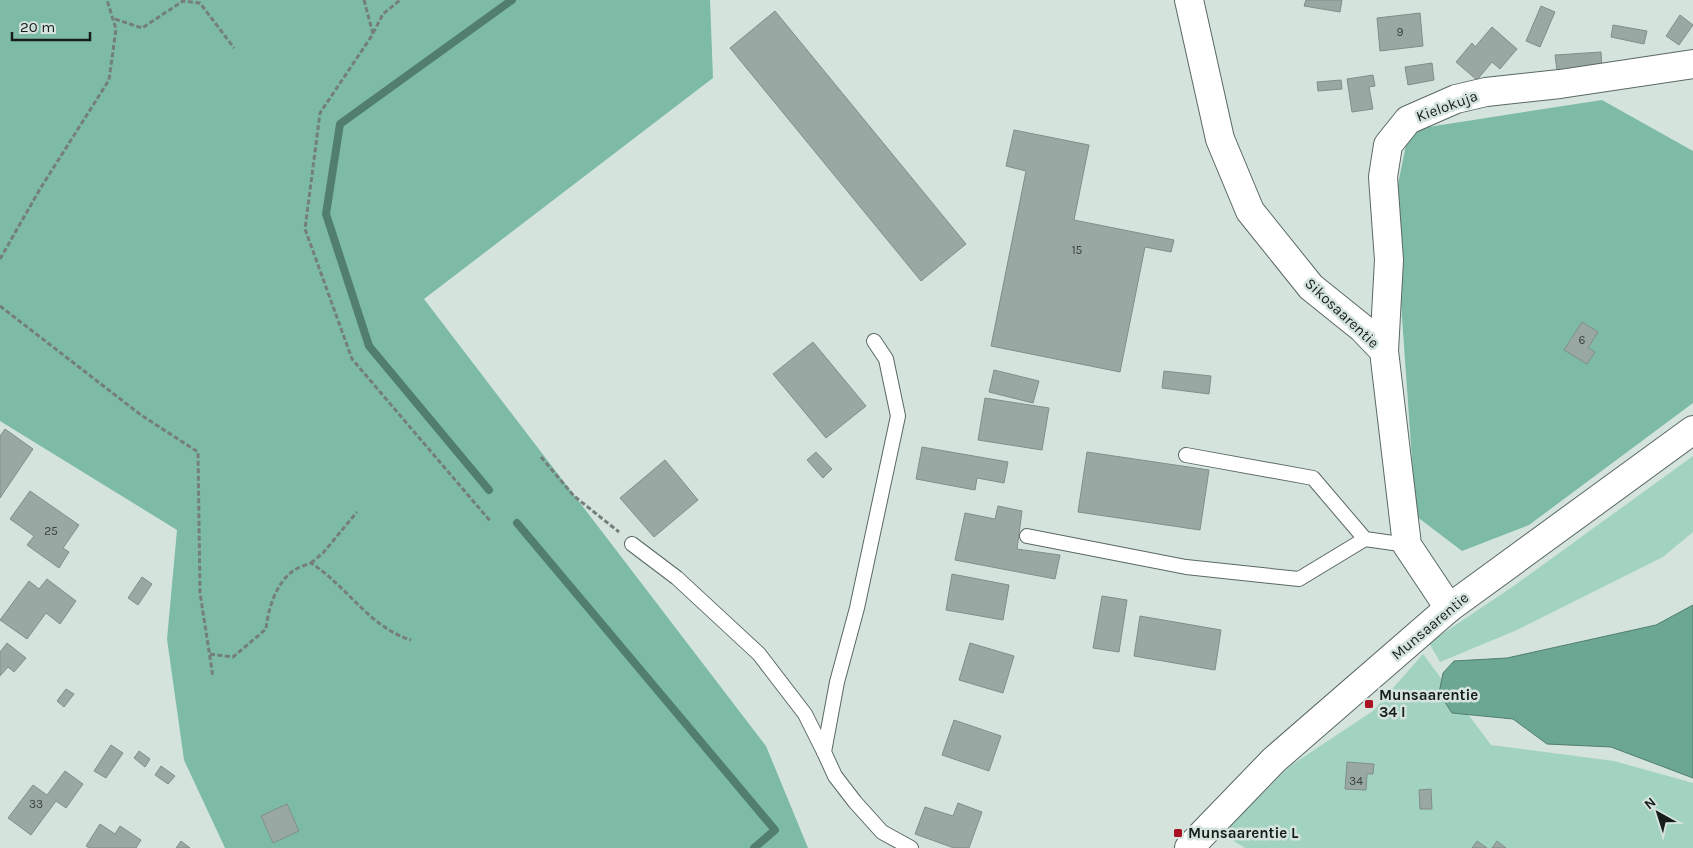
<svg xmlns="http://www.w3.org/2000/svg" width="1693" height="848" font-family="Karla,sans-serif">
<style>
.green{fill:#a2d2c0}
.forest{fill:#7ebba6}
.water{fill:#6ba793;stroke:#527e6f}
.lines{fill:none;stroke-linecap:round;stroke-linejoin:round}
.stream{stroke:#527e6f;stroke-width:8}
.building{fill:#99a8a2;stroke:#808f89}
.service-casing{stroke:#5a6863;stroke-width:16}
.minor-casing{stroke:#5a6863;stroke-width:30}
.tertiary-casing{stroke:#5a6863;stroke-width:30}
.path{stroke:#747f7b;stroke-width:3;stroke-dasharray:5 2.5;stroke-linecap:butt}
.service{stroke:#fff;stroke-width:14}
.minor{stroke:#fff;stroke-width:28}
.tertiary{stroke:#fff;stroke-width:28}
.poi-dot{fill:#a81222;stroke:#d4e4dd;stroke-width:2}
.labels{text-anchor:middle;stroke-width:5;stroke-linejoin:round;paint-order:stroke}
.number-label{font-size:12px;fill:#38403d}
.street-label{font-size:15px;fill:#171d1b;stroke:#d4e4dd}
.poi-label{font-size:15px;font-weight:bold;fill:#171d1b;stroke:#d4e4dd;text-anchor:start}
</style>
<rect width="100%" height="100%" fill="#d4e4dd"/>
<!-- green -->
<g class="green">
<path d="M1693 456V532L1663 557 1517 630 1440 662 1429 643 1515 585Z"/>
<path d="M1423 654 1491 745 1614 761 1693 783V848H1245L1222 834 1290 766 1373 711Z"/>
</g>
<!-- forest -->
<g class="forest">
<path d="M0 0H710L713 78 424 299 766 746 808 848H225L184 760 167 639 177 530 0 421Z"/>
<path d="M1602 100 1693 151V403L1529 525 1462 551 1416 516 1394 204 1409 130Z"/>
</g>
<!-- water -->
<path class="water" d="M1693 605V778L1611 747 1547 744 1513 719 1452 713 1439 693 1443 673 1454 661 1507 658 1656 625Z"/>
<g class="lines">
<!-- stream -->
<g class="stream">
<path d="M489 490 369 346 326 214 340 124 512 0"/>
<path d="M517 523 775 830 754 848"/>
</g>
</g>
<!-- building -->
<g class="building">
<path d="M1306 0H1342L1340 12 1304 6Z"/>
<path d="M1541 6 1555 12 1540 47 1526 41Z"/>
<path d="M775 11 966 244 921 281 730 48Z"/>
<path d="M1420 13 1423 46 1380 51 1377 18Z"/>
<path d="M1680 15 1693 25 1679 45 1666 36Z"/>
<path d="M1613 25 1647 31 1644 44 1611 37Z"/>
<path d="M1492 27 1517 49 1500 69 1492 62 1477 80 1456 62 1472 43 1475 47Z"/>
<path d="M1601 52 1602 67 1557 71 1555 55Z"/>
<path d="M1432 63 1434 80 1408 85 1405 67Z"/>
<path d="M1373 75 1375 86 1369 87 1373 109 1352 112 1347 79Z"/>
<path d="M1341 80 1342 89 1318 91 1317 82Z"/>
<path d="M1014 130 1089 145 1074 220 1174 240 1171 252 1145 247 1120 372 991 346 1026 171 1006 166Z"/>
<path d="M1582 322 1598 332 1588 348 1595 352 1587 364 1564 350Z"/>
<path d="M813 342 866 406 826 438 773 374Z"/>
<path d="M994 370 1039 381 1033 403 989 392Z"/>
<path d="M1164 371 1211 376 1209 394 1162 388Z"/>
<path d="M985 398 1049 408 1042 450 978 440Z"/>
<path d="M5 429 33 449 0 498V436Z"/>
<path d="M922 447 1008 462 1004 483 977 478 975 490 916 479Z"/>
<path d="M816 452 832 469 823 478 807 460Z"/>
<path d="M1087 452 1209 470 1200 530 1078 512Z"/>
<path d="M665 460 698 500 654 537 620 498Z"/>
<path d="M30 491 79 525 63 548 69 552 59 568 27 545 34 536 10 519Z"/>
<path d="M998 506 1022 511 1017 549 1060 555 1055 579 955 560 965 513 995 519Z"/>
<path d="M952 574 1009 585 1003 620 946 610Z"/>
<path d="M142 577 152 584 138 605 128 598Z"/>
<path d="M47 579 76 601 60 624 46 613 27 639 0 620 29 581 39 589Z"/>
<path d="M1102 596 1127 600 1119 652 1093 648Z"/>
<path d="M1140 616 1221 630 1215 670 1134 656Z"/>
<path d="M7 643 26 658 14 672 8 667 0 676V652Z"/>
<path d="M970 643 1014 656 1003 693 959 680Z"/>
<path d="M66 689 74 694 64 707 57 701Z"/>
<path d="M954 720 1001 736 989 771 942 755Z"/>
<path d="M111 745 123 753 106 778 94 771Z"/>
<path d="M139 751 150 759 145 767 134 758Z"/>
<path d="M1347 762 1374 764 1373 774H1367L1366 790 1345 789Z"/>
<path d="M161 766 175 776 168 784 155 775Z"/>
<path d="M65 771 83 784 66 808 56 801 31 835 8 818 33 785 47 795Z"/>
<path d="M1431 789 1432 809H1420L1419 790Z"/>
<path d="M958 803 982 812 969 848H954L915 834 925 807 953 816Z"/>
<path d="M287 804 299 831 273 843 261 816Z"/>
<path d="M100 824 115 834 120 826 141 840 136 848H89L86 846Z"/>
<path d="M181 841 190 848H176Z"/>
<path d="M1477 841 1487 848H1472Z"/>
<path d="M1497 841 1506 848H1492Z"/>
</g>
<g class="lines">
<!-- service casing -->
<g class="service-casing">
<g id="service">
<path d="M874 341 886 359 898 416 857 608 837 682 824 752 835 776 855 802 882 832 911 848"/>
<path d="M1186 455 1313 478 1365 539 1407 545"/>
<path d="M1027 536 1186 567 1299 579 1365 539"/>
<path d="M632 544 677 578 759 654 805 714 824 752"/>
</g>
</g>
<!-- minor casing -->
<g class="minor-casing">
<g id="minor">
<path d="M1189 0 1220 139 1250 211 1311 287 1362 328 1384 351 1407 545 1449 608"/>
<path d="M1384 351 1389 260 1383 177 1388 145 1408 120 1456 99 1486 92 1560 84 1693 64"/>
</g>
</g>
<!-- tertiary casing -->
<g class="tertiary-casing">
<path id="tertiary" d="M1189 848 1274 760 1449 608 1693 430"/>
</g>
<!-- path -->
<g class="path">
<path d="M364 0 373 34 320 113 305 229 352 359 491 522"/>
<path d="M115 19 142 28 183 1 200 3 234 48"/>
<path d="M373 33 383 14 400 0"/>
<path d="M0 259 40 189 109 80 116 29 107 0"/>
<path d="M0 306 141 415 198 452 200 593 213 677"/>
<path d="M541 457 574 496 619 532"/>
<path d="M311 563 323 553 357 512"/>
<path d="M210 654 233 657 266 629C268 609 276 583 293 571 298 567 306 565 311 563 347 586 369 627 411 640"/>
</g>
<!-- service -->
<use href="#service" class="service"/>
<!-- minor -->
<use href="#minor" class="minor"/>
<!-- tertiary -->
<use href="#tertiary" class="tertiary"/>
</g>
<!-- markers -->
<g class="poi-dot">
<rect x="1364" y="699" width="10" height="10" rx="2.5"/>
<rect x="1173" y="828" width="10" height="10" rx="2.5"/>
</g>
<g class="labels">
<!-- number labels -->
<g class="number-label">
<text x="1400" y="36">9</text>
<text x="1077" y="254">15</text>
<text x="1582" y="344">6</text>
<text x="51" y="535">25</text>
<text x="1356" y="785">34</text>
<text x="36" y="808">33</text>
</g>
<!-- street labels -->
<g class="street-label">
<text transform="translate(1447 106) rotate(-20)" y="5">Kielokuja</text>
<text transform="translate(1342 313) rotate(43)" y="5">Sikosaarentie</text>
<text transform="translate(1430 626) rotate(-40)" y="5">Munsaarentie</text>
</g>
<!-- poi labels -->
<g class="poi-label">
<text x="1379" y="700">Munsaarentie<tspan x="1379" dy="17">34 I</tspan></text>
<text x="1188" y="838">Munsaarentie L</text>
</g>
</g>
<!-- north arrow -->
<g transform="translate(1658 813) rotate(321)" stroke="#d4e4dd" stroke-width="4" paint-order="stroke">
<path d="M0-4L9 19L0 12L-9 19Z" fill="#171d1b"/>
<text y="-8" font-size="14" font-weight="bold" text-anchor="middle" fill="#171d1b">N</text>
</g>
<!-- scale -->
<path d="M12 32v8h78v-8" fill="none" stroke="#171d1b" stroke-width="2.5"/>
<text x="20" y="32" font-size="15" fill="#171d1b" stroke="#d4e4dd" stroke-width="4" paint-order="stroke">20 m</text>
</svg>
